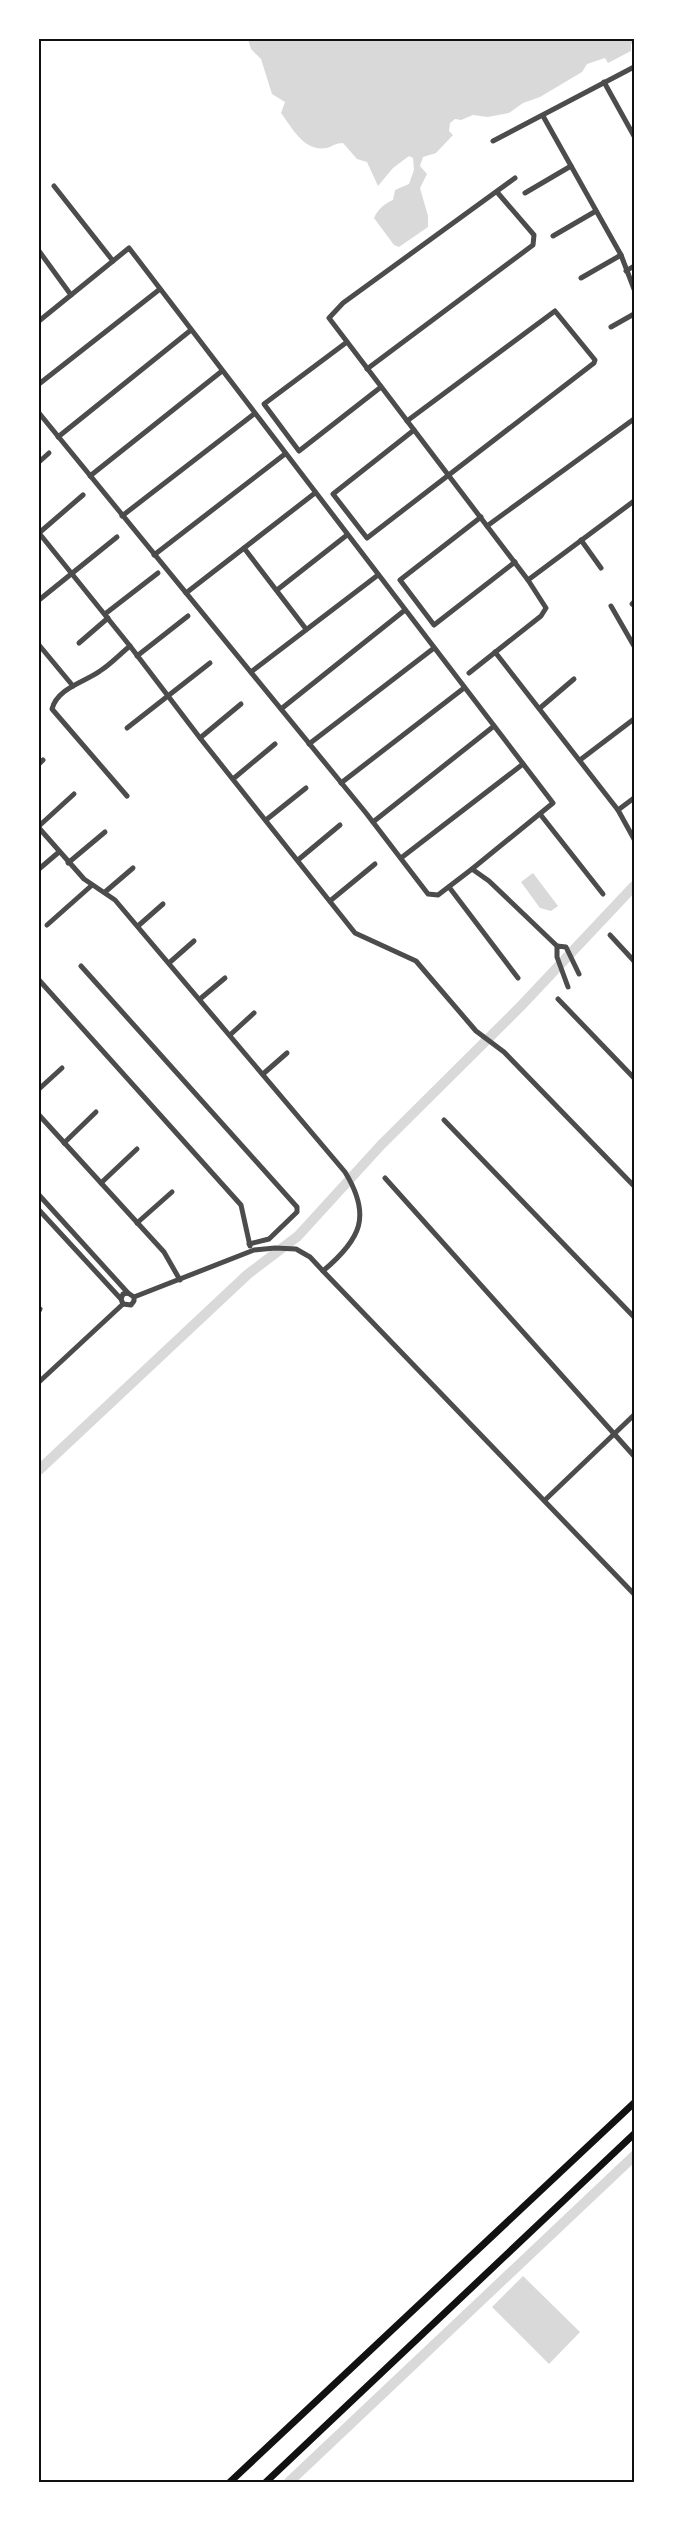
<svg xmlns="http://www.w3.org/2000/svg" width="673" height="2521" font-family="Poppins,sans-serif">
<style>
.water{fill:#d9d9d9}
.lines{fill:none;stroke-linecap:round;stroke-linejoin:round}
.canal{stroke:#d9d9d9;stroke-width:10}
.minor{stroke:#4c4c4c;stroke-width:5}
.secondary{stroke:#111;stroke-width:7}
.neatline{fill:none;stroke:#111;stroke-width:2}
</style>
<rect width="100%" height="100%" fill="#fff"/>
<!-- water -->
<g class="water">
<path d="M248 39H634V43L631 44V51L608 63 605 58 587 64 582 72 540 97 523 103 509 113 488 117 473 115 461 120 455 119 450 123 449 131 453 135 436 153 423 157 420 166 427 174 420 188 428 216V227L399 247 394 245 374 218C378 209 384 204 393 200L395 190 409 184 414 170 413 158 409 156 393 168 378 186 367 162 357 159 343 143C336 143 333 146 327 148 304 152 293 129 281 113L285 102 272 94 261 59 251 49Z"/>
<path d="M533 873 558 906 551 911 540 908 521 882Z"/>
<path d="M523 2276 580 2332 549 2364 492 2307Z"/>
</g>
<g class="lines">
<!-- canal -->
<g class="canal">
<path d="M39 1470 248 1274 298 1236 381 1145 520 1007 634 886"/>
<path d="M289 2482 634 2156"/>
</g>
<!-- minor -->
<g class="minor">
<path d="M604 82 634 136"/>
<path d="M543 116 621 255 634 289"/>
<path d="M493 141 634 67"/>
<path d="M54 186 113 261"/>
<path d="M525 193 571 166"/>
<path d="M553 236 596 211"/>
<path d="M39 251 71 295"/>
<path d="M626 271 634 266"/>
<path d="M581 278 621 255"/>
<path d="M39 321 129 248 553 803 472 869"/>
<path d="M611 327 634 314"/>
<path d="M347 342 264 404 299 451 381 387"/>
<path d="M367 369 533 245 534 235 497 192"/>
<path d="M39 384 160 289"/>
<path d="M39 413 366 813 428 894 438 895 472 869 489 881 557 946"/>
<path d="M407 421 555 311 595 360 594 363 367 538 333 494 414 430"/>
<path d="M58 437 191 330"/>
<path d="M39 462 49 453"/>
<path d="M90 476 222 371"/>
<path d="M122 516 254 414"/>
<path d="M481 517 400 580 434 625 515 562"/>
<path d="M487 526 634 419"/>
<path d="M39 533 130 646 200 738 355 933 416 961 476 1031 504 1052 634 1186"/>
<path d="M39 533 83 495"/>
<path d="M581 540 601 568"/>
<path d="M244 548 306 629"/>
<path d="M154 555 285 454"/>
<path d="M528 580 634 501"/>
<path d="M277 590 347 535"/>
<path d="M186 593 315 493"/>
<path d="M39 600 117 537"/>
<path d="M632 604 634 602"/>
<path d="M611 606 634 646"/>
<path d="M105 614 158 573"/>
<path d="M79 643 108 618"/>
<path d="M39 645 73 686"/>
<path d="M495 652 618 810 634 839"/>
<path d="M137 656 188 616"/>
<path d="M251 672 378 575"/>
<path d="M469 673 541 616 546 608 528 580 329 318 343 303 515 178"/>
<path d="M540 708 574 679"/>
<path d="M281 709 405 610"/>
<path d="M127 728 210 663"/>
<path d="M200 738 241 704"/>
<path d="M309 744 434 648"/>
<path d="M580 760 634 719"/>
<path d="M39 764 43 760"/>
<path d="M233 779 275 744"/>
<path d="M341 783 464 688"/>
<path d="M127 796 52 709C57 688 85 682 100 671 111 664 120 654 130 646"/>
<path d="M618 810 634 798"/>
<path d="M540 814 603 894"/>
<path d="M266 820 306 788"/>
<path d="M373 822 494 726"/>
<path d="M39 826 74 794"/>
<path d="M39 828 84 879 115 900 345 1172C372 1216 361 1239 323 1271"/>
<path d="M401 858 523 764"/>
<path d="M298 860 340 825"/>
<path d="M68 863 105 832"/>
<path d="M39 869 59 852"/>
<path d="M449 887 518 978"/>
<path d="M105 892 133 868"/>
<path d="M330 901 375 864"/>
<path d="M47 925 91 886"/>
<path d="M138 926 163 904"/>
<path d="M610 935 634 961"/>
<path d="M169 963 194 941"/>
<path d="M81 966 297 1207V1212L269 1239 249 1244"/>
<path d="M39 980 241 1205 250 1246"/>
<path d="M568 987 557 957V946L566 947 579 974"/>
<path d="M200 999 225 978"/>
<path d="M558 999 634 1078"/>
<path d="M230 1035 254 1013"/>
<path d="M263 1074 287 1053"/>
<path d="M39 1089 62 1068"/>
<path d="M39 1115 164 1252 180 1280"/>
<path d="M444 1120 634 1317"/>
<path d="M64 1143 96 1112"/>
<path d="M385 1178 634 1456"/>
<path d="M101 1183 137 1149"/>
<path d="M39 1195 128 1293"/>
<path d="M39 1210 121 1299 123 1304 131 1305 134 1301V1297L128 1293 123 1294 121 1299"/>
<path d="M137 1223 172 1192"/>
<path d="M134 1297 254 1250 275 1248 296 1249 310 1257 323 1271 634 1594"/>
<path d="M39 1311 40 1309"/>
<path d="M39 1382 123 1304"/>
<path d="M545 1500 634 1415"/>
</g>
<!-- secondary -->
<g class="secondary">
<path d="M230 2482 634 2103"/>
<path d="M266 2482 634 2134"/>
</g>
</g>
<!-- border -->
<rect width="673" height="2521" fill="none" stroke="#ffffff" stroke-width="80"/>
<rect x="40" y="40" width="593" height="2441" class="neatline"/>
</svg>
